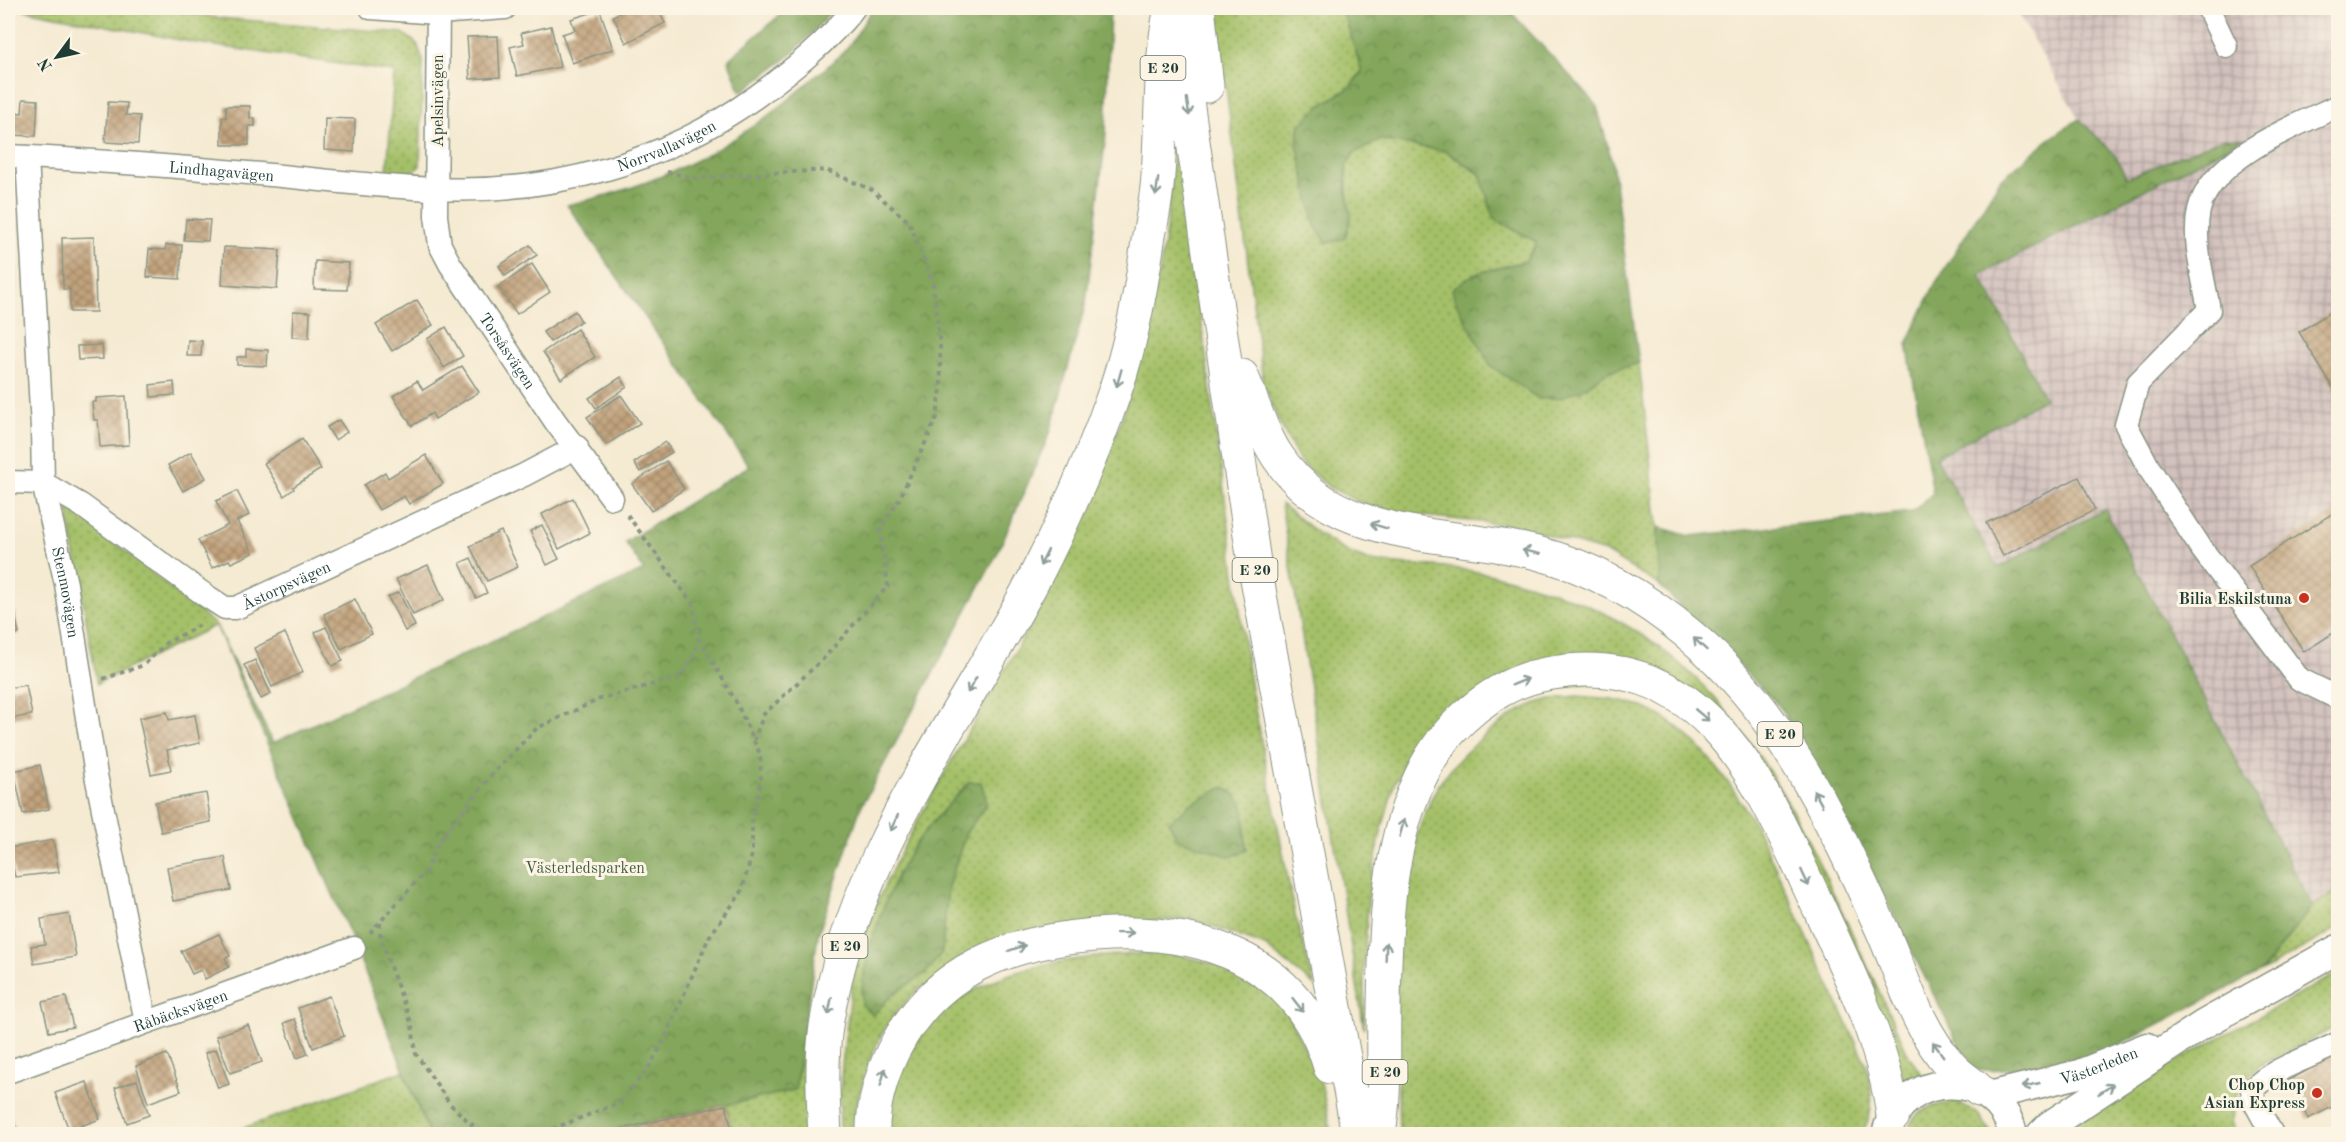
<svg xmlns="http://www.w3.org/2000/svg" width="2346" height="1142" font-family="'Old Standard TT',serif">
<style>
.industrial{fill:url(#industrial-grid)}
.grass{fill:url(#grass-dots);stroke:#627e4e;stroke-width:1.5}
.forest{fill:url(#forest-crowns);stroke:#517248;stroke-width:1.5}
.building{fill:url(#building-cross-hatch)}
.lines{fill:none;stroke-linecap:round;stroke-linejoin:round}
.minor-casing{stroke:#8a9483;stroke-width:25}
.major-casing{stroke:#8a9483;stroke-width:31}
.highway-casing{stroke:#8a9483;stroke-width:35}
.path{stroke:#8a9483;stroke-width:4;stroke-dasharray:4.5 4.5;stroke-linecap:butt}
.minor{stroke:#fff;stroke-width:22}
.major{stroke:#fff;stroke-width:28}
.highway{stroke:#fff;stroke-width:33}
.oneway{stroke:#8f9e9a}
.poi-dot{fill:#c8321e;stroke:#fcf5e5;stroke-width:2}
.labels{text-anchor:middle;stroke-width:6;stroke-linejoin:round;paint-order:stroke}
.shield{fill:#fcf5e5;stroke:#617469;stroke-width:1.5}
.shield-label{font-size:15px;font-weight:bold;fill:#1f3d34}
.street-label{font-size:16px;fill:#1f3d34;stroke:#fcf5e5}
.poi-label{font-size:16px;font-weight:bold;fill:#1f3d34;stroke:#fcf5e5;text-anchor:end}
.park-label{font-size:16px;fill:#405e41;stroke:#fcf5e5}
</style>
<defs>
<pattern id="industrial-grid" width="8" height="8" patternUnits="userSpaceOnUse" patternTransform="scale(1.5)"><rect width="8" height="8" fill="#d1c0bc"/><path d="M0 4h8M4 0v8" fill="none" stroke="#a99d9a"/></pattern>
<pattern id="grass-dots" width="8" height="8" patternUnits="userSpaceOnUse" patternTransform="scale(1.5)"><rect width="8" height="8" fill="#a4c067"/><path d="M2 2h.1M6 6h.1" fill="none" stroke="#859d56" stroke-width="1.8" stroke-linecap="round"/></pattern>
<pattern id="forest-crowns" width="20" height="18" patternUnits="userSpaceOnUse" patternTransform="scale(1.5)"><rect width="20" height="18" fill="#83a65c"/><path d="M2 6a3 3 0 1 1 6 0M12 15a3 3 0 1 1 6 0" fill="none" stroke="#6b884d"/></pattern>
<pattern id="building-cross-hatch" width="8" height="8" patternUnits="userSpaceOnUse" patternTransform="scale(1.5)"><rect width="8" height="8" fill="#c2a37d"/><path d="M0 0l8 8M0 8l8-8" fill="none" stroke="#9d8667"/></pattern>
</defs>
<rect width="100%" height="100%" fill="#fcf5e5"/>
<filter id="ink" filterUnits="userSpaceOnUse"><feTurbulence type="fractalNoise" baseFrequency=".0167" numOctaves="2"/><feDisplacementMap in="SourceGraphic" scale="12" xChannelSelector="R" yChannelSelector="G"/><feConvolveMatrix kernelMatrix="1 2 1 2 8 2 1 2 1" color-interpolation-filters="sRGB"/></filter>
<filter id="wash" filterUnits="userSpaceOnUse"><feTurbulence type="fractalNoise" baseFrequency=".008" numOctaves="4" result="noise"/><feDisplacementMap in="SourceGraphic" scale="24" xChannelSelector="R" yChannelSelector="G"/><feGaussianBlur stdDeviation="1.35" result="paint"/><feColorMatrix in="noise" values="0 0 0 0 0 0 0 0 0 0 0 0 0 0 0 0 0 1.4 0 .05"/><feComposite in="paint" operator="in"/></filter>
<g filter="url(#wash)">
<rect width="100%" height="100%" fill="#f5ead2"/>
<!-- industrial -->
<path class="industrial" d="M2015 8H2338V891L2312 906 2105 510 1998 568 1936 457 2045 399 1980 276 2242 140 2224 138 2127 178 2114 154 2079 119Z"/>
<!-- grass -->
<g class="grass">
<path d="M14 8H162L219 18 403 33 417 44 423 60 420 166 406 177 387 173 394 72 196 43Z"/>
<path d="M1216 8H1336L1346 20 1362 71 1348 89 1320 106 1327 243 1345 238 1351 218 1347 193 1346 167 1354 153 1381 140 1445 151 1480 174 1494 219 1537 242 1526 261 1502 267 1581 390 1607 372 1639 363 1658 527 1659 585 1605 552 1518 526 1414 515 1368 506 1329 487 1300 462 1278 420 1263 382Z"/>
<path d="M1174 116 1249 678 1295 915 1315 986 1265 946 1193 919 1066 926 918 989 893 1016 881 1035 868 1065 856 1106 854 1134H840C838 1092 843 1051 849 1009 851 993 851 976 855 960 868 917 889 875 910 835 956 748 1011 666 1055 578 1127 433 1173 279 1174 116Z"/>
<path d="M66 503 216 625 97 684Z"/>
<path d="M1281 504C1307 525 1336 551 1368 560 1393 566 1420 564 1445 567 1470 570 1497 575 1521 582 1696 629 1766 748 1837 901 1862 954 1886 1006 1910 1058L1923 1076 1906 1087 1903 1084 1899 1064 1793 830 1653 674 1459 701 1431 725 1395 782 1381 832 1369 891 1364 962V1029Z"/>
<path d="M1576 696C1590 697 1604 697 1618 700 1684 711 1725 775 1757 828L1866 1064C1872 1088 1876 1113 1861 1134H1399C1397 1027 1385 897 1432 797 1444 772 1468 749 1489 732 1504 720 1521 708 1540 702 1551 698 1564 698 1576 696Z"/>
<path d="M2338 891V928L2262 971 2312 906Z"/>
<path d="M1167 952 1223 966 1269 993 1287 1013 1320 1078 1332 1134H887C890 1112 892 1088 902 1068 950 963 1067 957 1167 952Z"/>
<path d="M2338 973V1026L2259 1066 2239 1086 2231 1122 2238 1134H2063L2116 1094Z"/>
<path d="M806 1013 804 1095 808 1134H733L726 1105 795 1090Z"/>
<path d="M403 1071 429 1134H227Z"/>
<path d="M1956 1102 1978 1113 1992 1134H1906C1914 1108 1931 1105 1956 1102Z"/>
</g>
<!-- forest -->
<g class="forest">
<path d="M788 8H835L791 55 741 92 728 60Z"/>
<path d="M873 8H1110L1106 134 1086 302 1050 433 997 554 860 809 818 935 795 1090 595 1134H429L349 932 216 625 273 743 644 570 625 542 749 466 567 205C661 185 736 147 808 83 820 72 835 62 846 49 856 37 864 21 873 8Z"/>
<path d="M1336 8H1507L1596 104 1612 161 1639 363 1607 372 1581 390 1558 398 1539 399 1491 366 1455 301 1452 289 1474 274 1526 261 1537 242 1494 219 1480 173 1445 151 1381 140 1354 153 1346 167 1347 193 1351 218 1345 238 1327 243 1315 226 1297 143 1300 125 1320 106 1348 89 1362 72 1346 20Z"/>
<path d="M2079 119 2114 154 2127 178 2224 138 2243 139 1980 275 2045 399 1936 457 1998 568 2105 509 2312 906 2262 971 2081 1064 1972 1071 1836 801 1780 707 1659 585 1658 527 1690 536 1912 512 1933 493 1907 344 1935 284 2000 180 2048 140Z"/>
<path d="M969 782H981L987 803 966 833 948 887 942 952 926 973 892 995 873 1015 862 1005C859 964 885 897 905 861 921 832 947 806 969 782Z"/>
<path d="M1224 787C1255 805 1240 821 1247 850L1231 857 1177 839 1169 822 1192 803Z"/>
</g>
<g id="blocks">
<!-- building -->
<g class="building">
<path d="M623 8H657L665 23 626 43 613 16 624 10Z"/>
<path d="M600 10 613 49 572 63 562 34 575 30 571 19Z"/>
<path d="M551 26 560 67 517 76 510 47 524 44 521 33Z"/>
<path d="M498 36 500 77 470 79 467 37Z"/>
<path d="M23 99 38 100 36 136 8 135V112L22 113Z"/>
<path d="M108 102 127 103 126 115 140 116 138 144 105 142Z"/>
<path d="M226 106H250V118H255V126H249V145H222V117H226Z"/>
<path d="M325 118 355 119 354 152 324 150Z"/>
<path d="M186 219 210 220 208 241 184 240Z"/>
<path d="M94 237 96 312H70V289H63L62 238Z"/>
<path d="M166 245H182L180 279 147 277 149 249 165 250Z"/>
<path d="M530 245 537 255 505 276 499 266Z"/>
<path d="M224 247 280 250 277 289 222 285Z"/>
<path d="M315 261 349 263 347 290 314 289Z"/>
<path d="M532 264 550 292 517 314 498 287Z"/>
<path d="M417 300 433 325 392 351 376 325Z"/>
<path d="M2338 307V396L2299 332Z"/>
<path d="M293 311 310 312 309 338 292 337Z"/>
<path d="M575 311 581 321 550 342 543 332Z"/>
<path d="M446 327 463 356 444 368 427 339Z"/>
<path d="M577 329 595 357 561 379 543 352Z"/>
<path d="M188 340 202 341 201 356H187Z"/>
<path d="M102 345 103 359 78 360 77 346Z"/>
<path d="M246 349 268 350 267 366 237 365V357H246Z"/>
<path d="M462 366 479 392 435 419 432 413 412 426 393 396 417 381 423 390Z"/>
<path d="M621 377 627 387 596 408 589 398Z"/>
<path d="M174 382 175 395 151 397 150 385Z"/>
<path d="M621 395 640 423 606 445 587 417Z"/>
<path d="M126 396 129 445 100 447 98 420H94L92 402H96V398Z"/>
<path d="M339 420 347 432 335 440 327 427Z"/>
<path d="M302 439 321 469 293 487 294 489 284 496 264 463Z"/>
<path d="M665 442 672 452 640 472 634 463Z"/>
<path d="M191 452 206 478 183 491 168 465Z"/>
<path d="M426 455 443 484 409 504 404 496 379 510 364 485 385 472 388 478Z"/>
<path d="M666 461 684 489 651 511 632 484Z"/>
<path d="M2079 477 2095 510 2003 556 1986 523Z"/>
<path d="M237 491 249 515 237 521 253 553 231 563 229 560 212 568 198 540 228 525 216 501Z"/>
<path d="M573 498 590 533 559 549 542 514Z"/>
<path d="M2338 510V630L2304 652 2249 566Z"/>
<path d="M542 525 559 559 547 565 530 531Z"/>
<path d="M501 531 518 567 487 581 470 546Z"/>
<path d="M471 558 487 593 476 598 460 563Z"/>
<path d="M428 565 444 600 413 615 396 579Z"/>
<path d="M399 592 415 626 405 631 388 597Z"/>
<path d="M355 599 372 634 341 649 324 614Z"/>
<path d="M13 604 19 634 8 636V606Z"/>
<path d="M326 627 343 661 332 666 315 632Z"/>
<path d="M285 633 303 672 272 687 254 648Z"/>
<path d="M255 660 271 694 261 699 244 665Z"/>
<path d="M26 685 32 715 8 719V688Z"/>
<path d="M167 712 169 720 195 715 200 743 167 750 171 770 151 774 139 718Z"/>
<path d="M40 765 49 809 23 814 14 771Z"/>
<path d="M206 793 211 822 161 832 155 802Z"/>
<path d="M53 840 59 872 15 877 9 848Z"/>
<path d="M225 857 231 890 173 901 167 867Z"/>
<path d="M69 914 76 957 34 964 31 946 45 944 41 919Z"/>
<path d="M219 934 230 956 225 958 229 967 205 979 201 970 192 974 181 951Z"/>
<path d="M329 996 344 1036 313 1048 298 1008Z"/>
<path d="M66 997 73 1027 49 1032 42 1002Z"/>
<path d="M295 1019 308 1054 297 1058 284 1023Z"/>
<path d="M248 1025 262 1062 230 1073 216 1036Z"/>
<path d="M216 1049 229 1084 218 1088 205 1053Z"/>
<path d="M2338 1053V1109L2336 1110 2334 1106 2308 1119 2289 1080 2314 1067 2311 1060Z"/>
<path d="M167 1054 181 1091 148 1103 136 1066Z"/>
<path d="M137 1080 149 1115 127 1123 115 1088Z"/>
<path d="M87 1082 100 1119 69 1130 55 1093Z"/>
<path d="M726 1105 733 1134H599Z"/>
<path d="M11 1117 17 1134H8V1118Z"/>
</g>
</g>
</g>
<g filter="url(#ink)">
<use href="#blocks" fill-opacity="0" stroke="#8a9483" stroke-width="1.5"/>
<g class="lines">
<!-- minor casing -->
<g class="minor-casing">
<g id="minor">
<path d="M371 8 438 13 505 8"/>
<path id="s1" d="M438 8 436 216 440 245 450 264 555 421 612 498"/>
<path d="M2208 8 2226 46"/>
<path d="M2338 106C2294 126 2211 158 2199 210 2192 242 2204 279 2209 310L2138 383 2126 425 2149 468 2201 548 2299 679 2338 698"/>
<path id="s2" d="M8 156C95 160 183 167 270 175 325 180 381 187 437 189 552 194 664 163 757 96 792 70 827 43 854 8"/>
<path id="s3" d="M27 157 42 428 43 483 66 584 96 775 146 1022"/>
<path id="s4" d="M8 482 43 483 81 505 205 595 225 608H236L524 475 577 447"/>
<path id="s5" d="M8 1072 354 948"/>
<path d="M2272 1134 2255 1103 2252 1090C2273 1067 2311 1058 2338 1043"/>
</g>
</g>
<!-- major casing -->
<g class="major-casing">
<g id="major">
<path id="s6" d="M1989 1096 2079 1074 2147 1047"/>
<path d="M1886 1134C1902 1069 1998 1067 2013 1134"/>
<path d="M2041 1134 2050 1125 2204 1024 2338 949"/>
</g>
</g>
<!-- highway casing -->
<g class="highway-casing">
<g id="highway">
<path d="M1198 8 1207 86"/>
<path d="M1179 45 1254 562 1358 1134"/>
<path d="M1242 376C1253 403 1262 433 1278 457 1337 545 1448 530 1537 553 1595 568 1646 598 1691 636 1782 712 1831 818 1879 923 1901 970 1915 1026 1950 1065 1958 1075 1970 1082 1979 1090"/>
<path d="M825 1134C823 1099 821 1062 826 1026 853 854 954 730 1033 581 1065 519 1094 454 1116 388 1132 341 1141 290 1148 241 1152 219 1157 197 1158 175 1162 119 1159 63 1171 8"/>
<path d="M873 1134C872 1107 881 1076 893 1051 934 969 1008 942 1095 935 1198 927 1298 957 1330 1067"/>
<path d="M1379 1134C1386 1091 1383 1052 1384 1008 1385 927 1387 839 1426 766 1450 722 1496 683 1546 674 1709 643 1764 792 1820 910 1850 976 1884 1043 1893 1116"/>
</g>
</g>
<!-- path -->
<g class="path">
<path d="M667 172 693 178 826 170 872 190 909 222 933 282 940 346 941 388 937 417 899 500 880 528 888 586 824 658 764 714 754 740"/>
<path d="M103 679 144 665 166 643 204 623"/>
<path d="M380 923V933L388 961 412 1025 416 1054 450 1104 482 1134"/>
<path d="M370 933 426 871 439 841 494 772 537 728 600 699 680 677 693 658 699 639 693 604 626 513"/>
<path d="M545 1134 557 1127 619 1103 648 1069 665 1038 709 937 741 893 752 855V818L761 781 760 754 736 702 700 640"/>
</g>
<!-- minor -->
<use href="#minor" class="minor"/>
<!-- major -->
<use href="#major" class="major"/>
<!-- highway -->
<use href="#highway" class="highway"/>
</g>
<!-- one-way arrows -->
<defs><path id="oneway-shaft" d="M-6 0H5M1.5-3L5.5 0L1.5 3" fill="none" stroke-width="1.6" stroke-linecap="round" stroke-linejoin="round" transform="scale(1.5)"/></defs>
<g class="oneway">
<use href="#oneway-shaft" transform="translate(1188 107) rotate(82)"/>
<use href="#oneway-shaft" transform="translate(1157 187) rotate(98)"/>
<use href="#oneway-shaft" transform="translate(1119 378) rotate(106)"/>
<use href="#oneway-shaft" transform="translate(1379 526) rotate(-163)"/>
<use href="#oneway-shaft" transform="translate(1531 552) rotate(-168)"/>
<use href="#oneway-shaft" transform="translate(1044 558) rotate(116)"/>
<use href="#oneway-shaft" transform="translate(1700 644) rotate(-137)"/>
<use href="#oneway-shaft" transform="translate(1520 682) rotate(-22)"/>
<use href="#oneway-shaft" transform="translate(972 685) rotate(120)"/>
<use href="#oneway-shaft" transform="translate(1702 715) rotate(40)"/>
<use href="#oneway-shaft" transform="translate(1818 798) rotate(-119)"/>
<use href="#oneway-shaft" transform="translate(894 823) rotate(116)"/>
<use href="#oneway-shaft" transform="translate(1402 828) rotate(-74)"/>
<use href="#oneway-shaft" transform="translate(1805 878) rotate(65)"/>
<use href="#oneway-shaft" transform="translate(1125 933) rotate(-1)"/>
<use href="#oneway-shaft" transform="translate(1017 948) rotate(-18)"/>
<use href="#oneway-shaft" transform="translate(1386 951) rotate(-88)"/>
<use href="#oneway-shaft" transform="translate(1298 1005) rotate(52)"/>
<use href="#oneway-shaft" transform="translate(830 1006) rotate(101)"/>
<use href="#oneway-shaft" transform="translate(1938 1049) rotate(-126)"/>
<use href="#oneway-shaft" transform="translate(883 1077) rotate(-74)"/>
<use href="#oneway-shaft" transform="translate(2031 1085) rotate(167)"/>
<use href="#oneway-shaft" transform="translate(2106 1089) rotate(-33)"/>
</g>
</g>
<!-- markers -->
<g class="poi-dot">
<circle cx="2304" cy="598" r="6"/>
<circle cx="2317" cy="1093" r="6"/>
</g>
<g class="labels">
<!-- shield labels -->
<g class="shield">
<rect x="1140.5" y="56" width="45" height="24" rx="4.5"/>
<rect x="1232.5" y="558" width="45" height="24" rx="4.5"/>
<rect x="1757.5" y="722" width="45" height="24" rx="4.5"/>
<rect x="822.5" y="934" width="45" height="24" rx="4.5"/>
<rect x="1362.5" y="1060" width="45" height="24" rx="4.5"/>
</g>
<g class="shield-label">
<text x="1163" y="73">E 20</text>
<text x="1255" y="575">E 20</text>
<text x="1780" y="739">E 20</text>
<text x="845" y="951">E 20</text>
<text x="1385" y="1077">E 20</text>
</g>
<!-- street labels -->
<g class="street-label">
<text transform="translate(437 101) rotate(-90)" y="6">Apelsinvägen</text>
<text dy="6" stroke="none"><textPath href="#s2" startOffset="666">Norrvallavägen</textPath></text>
<text dy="6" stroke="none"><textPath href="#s2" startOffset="214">Lindhagavägen</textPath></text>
<text dy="6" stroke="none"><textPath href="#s1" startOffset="363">Torsåsvägen</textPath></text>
<text dy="6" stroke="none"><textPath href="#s4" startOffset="322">Åstorpsvägen</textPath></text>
<text dy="6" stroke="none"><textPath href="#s3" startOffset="438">Stenmovägen</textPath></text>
<text dy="6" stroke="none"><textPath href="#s5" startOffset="183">Råbäcksvägen</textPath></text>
<text dy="6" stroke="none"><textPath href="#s6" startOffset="114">Västerleden</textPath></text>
</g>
<!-- poi labels -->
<g class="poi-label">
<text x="2292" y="604">Bilia Eskilstuna</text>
<text x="2305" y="1090">Chop Chop<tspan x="2305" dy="18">Asian Express</tspan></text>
</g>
<!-- park labels -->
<g class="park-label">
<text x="585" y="873">Västerledsparken</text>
</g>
</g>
<!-- margin -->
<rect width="2346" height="1142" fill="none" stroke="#fcf5e5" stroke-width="30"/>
<!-- north arrow -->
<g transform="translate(57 57) rotate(237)" stroke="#fcf5e5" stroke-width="4.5" paint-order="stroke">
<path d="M0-4.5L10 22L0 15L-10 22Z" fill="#1f3d34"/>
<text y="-9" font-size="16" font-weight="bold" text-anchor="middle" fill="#1f3d34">N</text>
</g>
</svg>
